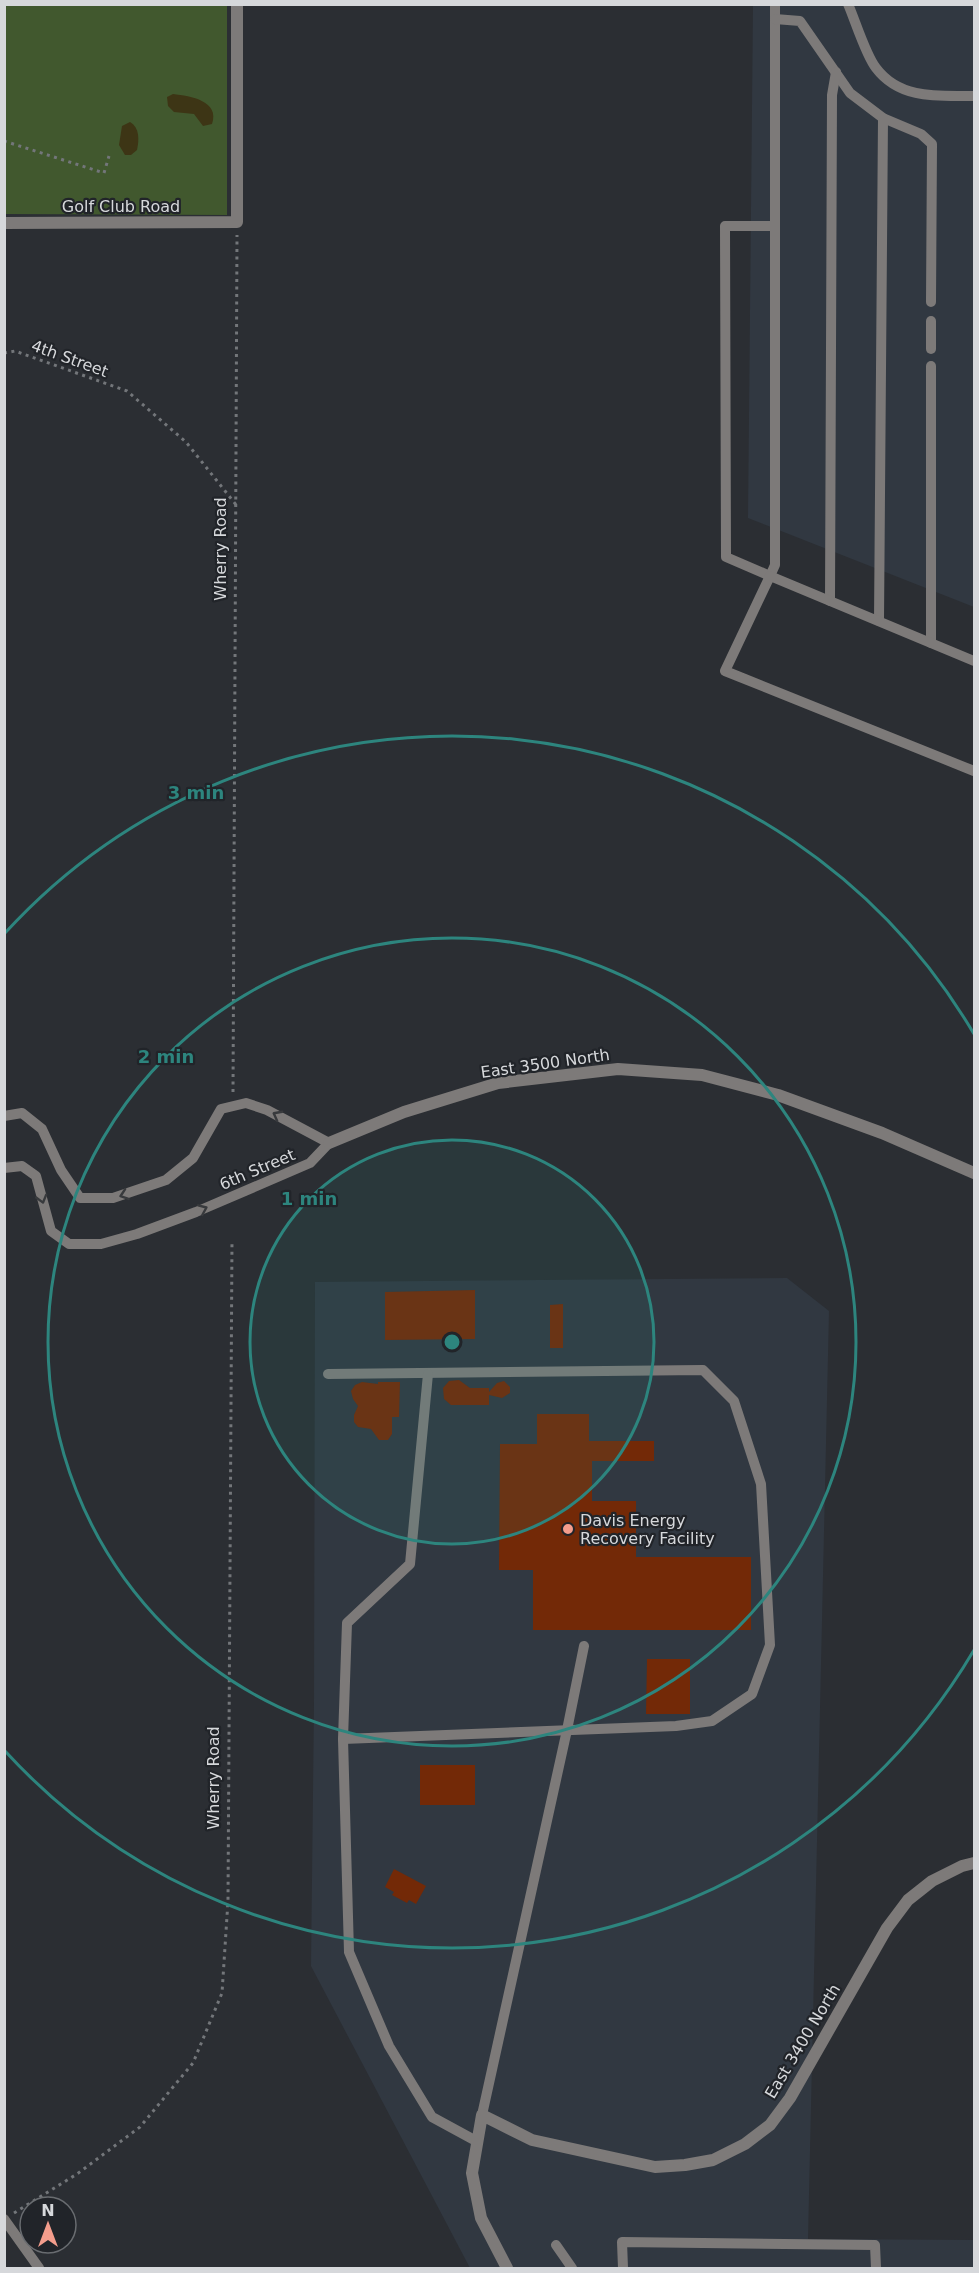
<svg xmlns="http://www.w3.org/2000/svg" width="979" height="2273" font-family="'DejaVu Sans',sans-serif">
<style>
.built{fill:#313841}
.green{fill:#41582e}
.sand{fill:#3d3515}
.building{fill:#732907}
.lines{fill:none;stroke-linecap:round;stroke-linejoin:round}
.path{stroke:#73767a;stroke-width:3;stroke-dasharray:3 4.5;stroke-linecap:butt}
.lane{stroke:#7d7a79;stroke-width:10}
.street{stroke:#7d7a79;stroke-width:12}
.oneway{stroke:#383a3d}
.ring{fill:none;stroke:#2d857e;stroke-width:3}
.poi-dot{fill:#f49d8c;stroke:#212429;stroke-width:2}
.labels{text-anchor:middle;stroke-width:4.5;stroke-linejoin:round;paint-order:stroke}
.street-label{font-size:16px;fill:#d6d8db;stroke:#212429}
.poi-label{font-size:16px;fill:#d6d8db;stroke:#212429;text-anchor:start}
.centre{fill:#2d857e;stroke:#212429;stroke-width:3}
.ring-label{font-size:18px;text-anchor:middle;font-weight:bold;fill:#2d857e;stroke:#212429;stroke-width:4.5;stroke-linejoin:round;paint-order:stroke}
</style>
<rect width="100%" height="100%" fill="#2b2e33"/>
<!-- built -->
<g class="built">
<path d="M753 5H974V607L748 518Z"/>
<path d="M787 1278 829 1311 808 2239 974 2240V2268H470L311 1966 314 1705 315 1282Z"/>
</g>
<!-- green -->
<path class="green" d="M5 5H227V215L5 214Z"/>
<!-- sand -->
<g class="sand">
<path d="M173 94C191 96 220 101 212 124L203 126 194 114 174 112 168 106 167 97Z"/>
<path d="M130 122C140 128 139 140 137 150L131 155H125L119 145 122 126Z"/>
</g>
<!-- building -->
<g class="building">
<path d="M475 1290V1339L385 1340V1292Z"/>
<path d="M563 1304V1348H550V1305Z"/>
<path d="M459 1380 470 1388H489V1392L497 1383 504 1381 510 1387V1393L502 1398 489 1395V1405H451L444 1399 443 1388 449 1381Z"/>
<path d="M362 1382 378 1384V1382H400L399 1417H392V1434L388 1440H379L371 1429 358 1427 354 1422V1415L358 1406 353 1399 351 1391 355 1385Z"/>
<path d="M537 1414H589V1441H654V1461H592V1501H636V1557H751V1630H533V1570H499L500 1444H537Z"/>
<path d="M647 1659H690V1714H646Z"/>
<rect x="420" y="1765" width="55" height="40"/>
<path d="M394 1869 426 1886 416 1904 409 1900 407 1903 392 1895 394 1892 385 1887Z"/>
</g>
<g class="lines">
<!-- path -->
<g class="path">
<path d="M4 141 104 173 109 156"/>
<path d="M4 353 15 351 127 391 186 442 237 506"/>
<path d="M233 1092 237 235"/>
<path d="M14 2213 77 2174 140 2127 193 2063 222 1993 228 1901 232 1240"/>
</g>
<!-- lane -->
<g class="lane">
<path d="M775 4V565L770 576 726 557 725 226H775"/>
<path d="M848 4C855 20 866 56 876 68 900 100 939 96 974 96"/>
<path d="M775 19 800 21 850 93 883 118 921 134 932 144 931 302"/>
<path d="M931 321V349"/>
<path d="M931 366V643"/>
<path d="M830 601 832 95 836 72"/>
<path d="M879 621 883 118"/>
<path d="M974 661 770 576 725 671 974 771"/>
<path d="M4 1116 22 1113 42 1129 61 1170 80 1198H113L166 1180 193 1158 221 1109 246 1103 267 1110 329 1143 310 1163 196 1212 137 1234 101 1244H69L51 1231 36 1176 22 1166 4 1168"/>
<path d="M328 1374 703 1370 734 1401 761 1484 770 1645 752 1694 712 1721 676 1726 343 1739"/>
<path d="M428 1374 410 1564 347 1623 343 1739 349 1952 389 2046 432 2117 478 2142"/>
<path d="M482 2115 567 1730 584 1646"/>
<path d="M4 2219 39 2268"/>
<path d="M556 2245 572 2268"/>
<path d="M623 2268 622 2242 875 2245 876 2268"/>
</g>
<!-- street -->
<g class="street">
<path d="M4 223 237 222V4"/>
<path d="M329 1143 404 1112 498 1083 618 1069 702 1075 778 1095 882 1133 974 1173"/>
<path d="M507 2268 481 2218 472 2173 482 2115 532 2140 655 2167 685 2165 713 2160 745 2144 770 2125 790 2098 887 1928 908 1900 932 1881 962 1866 974 1863"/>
</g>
</g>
<!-- one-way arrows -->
<defs><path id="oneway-chevron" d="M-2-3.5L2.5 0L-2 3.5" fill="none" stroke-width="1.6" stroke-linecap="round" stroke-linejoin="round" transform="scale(1.5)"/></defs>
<g class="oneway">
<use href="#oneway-chevron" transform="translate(277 1115) rotate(-152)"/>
<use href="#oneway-chevron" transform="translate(124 1195) rotate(161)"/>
<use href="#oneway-chevron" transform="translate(42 1199) rotate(74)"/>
<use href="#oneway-chevron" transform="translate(203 1209) rotate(-23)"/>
</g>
<!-- distance rings -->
<circle cx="452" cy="1342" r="202" fill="#2d857e" fill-opacity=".12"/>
<g class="ring">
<circle cx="452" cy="1342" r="202"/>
<circle cx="452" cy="1342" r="404"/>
<path d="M974 1650A606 606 0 0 1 5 1751M5 933A606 606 0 0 1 974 1034"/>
</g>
<!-- markers -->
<circle class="poi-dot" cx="568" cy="1529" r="6"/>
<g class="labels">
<!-- street labels -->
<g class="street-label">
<text x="121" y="212">Golf Club Road</text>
<text transform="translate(70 358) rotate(20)" y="6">4th Street</text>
<text transform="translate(220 549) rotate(-90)" y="6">Wherry Road</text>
<text transform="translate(545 1063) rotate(-8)" y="6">East 3500 North</text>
<text transform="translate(257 1169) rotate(-23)" y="6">6th Street</text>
<text transform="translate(213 1778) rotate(-90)" y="6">Wherry Road</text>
<text transform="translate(802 2041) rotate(-59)" y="6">East 3400 North</text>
</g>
<!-- poi labels -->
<g class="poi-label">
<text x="580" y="1526">Davis Energy<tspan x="580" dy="18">Recovery Facility</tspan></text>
</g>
</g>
<circle cx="452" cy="1342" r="9" class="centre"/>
<g class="ring-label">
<text x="196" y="799">3 min</text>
<text x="166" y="1063">2 min</text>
<text x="309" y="1205">1 min</text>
</g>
<!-- border -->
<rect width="979" height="2273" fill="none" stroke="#d6d8db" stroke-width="12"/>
<!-- north arrow -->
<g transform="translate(48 2225)"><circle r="28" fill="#212429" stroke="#696c70" stroke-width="1.5"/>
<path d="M0-4.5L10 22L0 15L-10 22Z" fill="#f49d8c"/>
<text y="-9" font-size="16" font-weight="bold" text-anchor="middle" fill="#d6d8db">N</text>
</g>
</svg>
